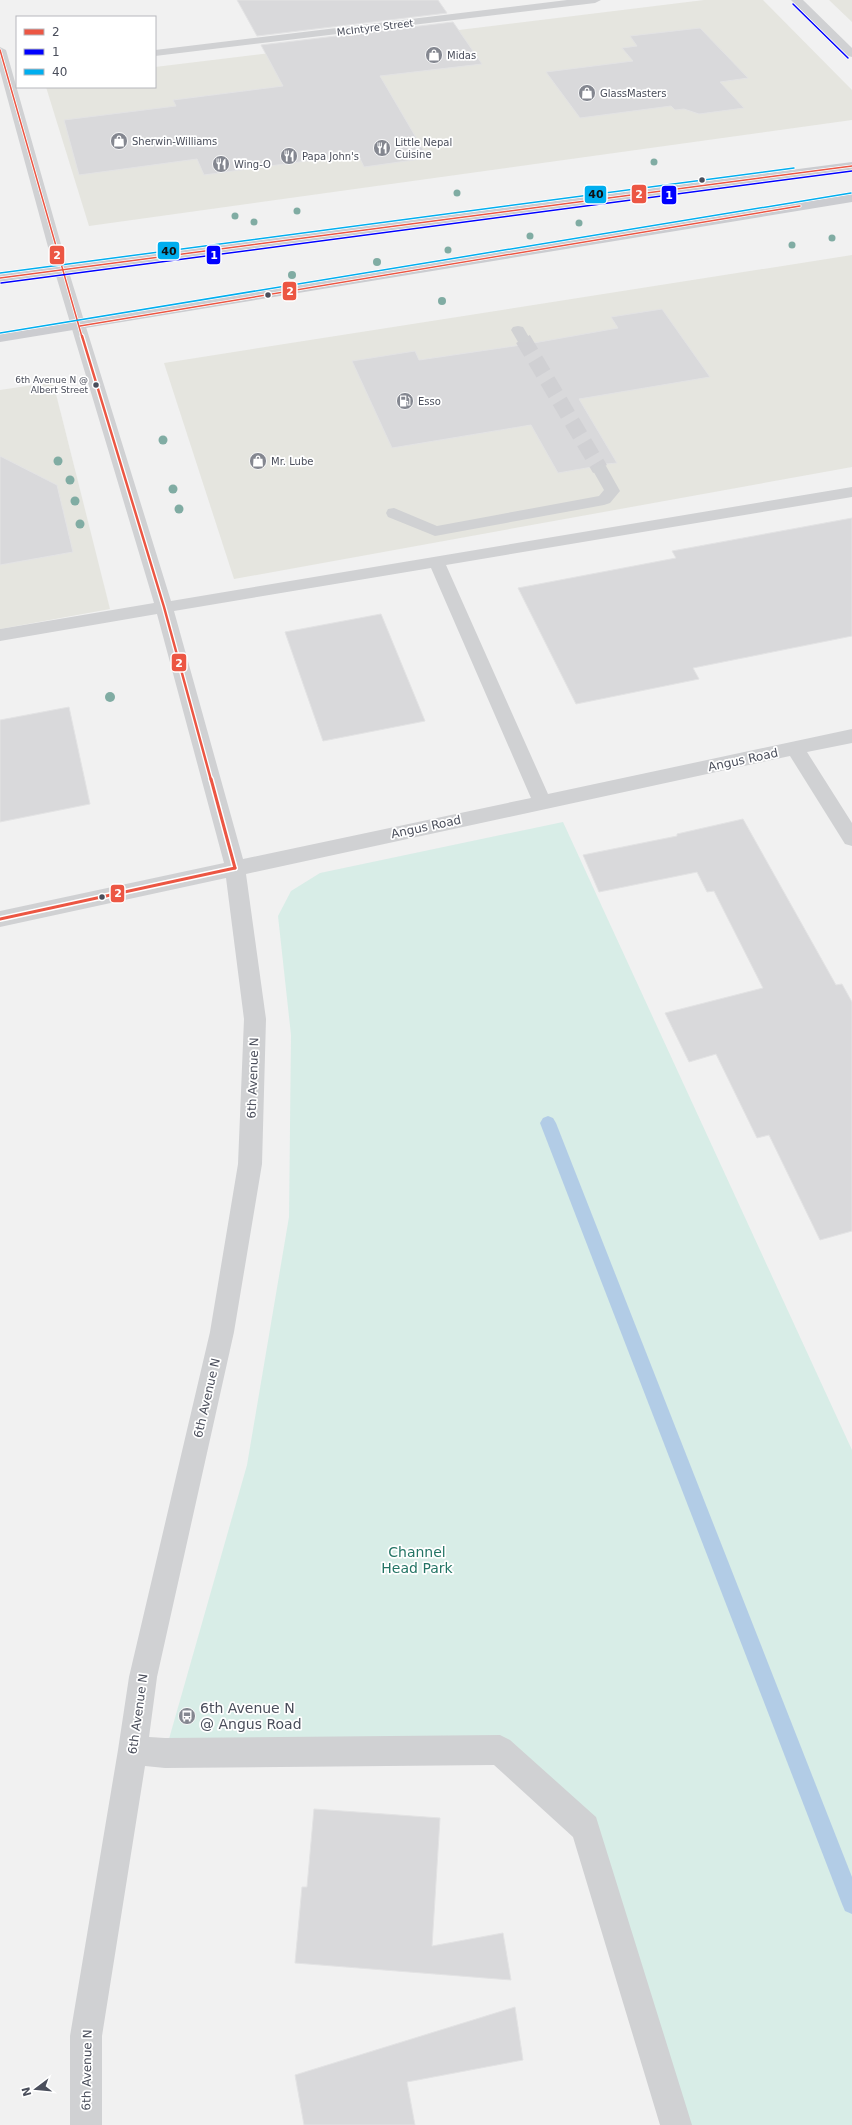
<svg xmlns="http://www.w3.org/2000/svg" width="852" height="2125" font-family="'DejaVu Sans',sans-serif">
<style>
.commercial{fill:#e5e5df}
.green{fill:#d8ede7}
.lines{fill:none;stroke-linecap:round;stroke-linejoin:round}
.stream{fill:#b2cce6;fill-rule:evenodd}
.building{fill:#d9d9db;stroke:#e3e3e4}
.minor-tunnel{stroke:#d0d0d3;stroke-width:16;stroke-dasharray:16 8;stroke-linecap:butt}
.minor{fill:#d0d1d3;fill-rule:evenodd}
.major{fill:#cbccd0;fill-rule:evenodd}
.bus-1-far2-casing{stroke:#fff;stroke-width:3}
.bus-1-far1-casing{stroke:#fff;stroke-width:5}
.bus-1-casing{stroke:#fff;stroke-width:6}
.bus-2-casing{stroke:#fff;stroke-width:3}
.bus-3-casing{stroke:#fff;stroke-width:3}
.bus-1-far2{stroke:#ec5643;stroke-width:1.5}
.bus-1-far1{stroke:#ec5643;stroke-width:2.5}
.bus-1{stroke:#ec5643;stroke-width:3}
.bus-2{stroke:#00f;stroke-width:1.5}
.bus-3{stroke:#00aeef;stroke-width:1.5}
.tree{fill:#80aca3}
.bus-dot{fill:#4a4e5b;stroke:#fff;stroke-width:1.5}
.labels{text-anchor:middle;stroke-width:3.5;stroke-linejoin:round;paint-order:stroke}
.far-bus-label{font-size:9px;fill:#4a4e5b;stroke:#fff;text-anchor:end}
.far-street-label{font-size:10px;fill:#4a4e5b;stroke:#fff}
.far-poi-label{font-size:10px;fill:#4a4e5b;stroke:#fff;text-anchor:start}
.street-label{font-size:12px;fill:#4a4e5b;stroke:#fff}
.near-park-label{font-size:14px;fill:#237464;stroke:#fff}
.near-poi-label{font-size:14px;fill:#4a4e5b;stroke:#fff;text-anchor:start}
.line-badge{stroke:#fff;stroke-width:1.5}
.badge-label{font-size:11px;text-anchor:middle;font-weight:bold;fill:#fff}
.pale-badge-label{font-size:11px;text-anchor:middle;font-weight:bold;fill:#111}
</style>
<rect width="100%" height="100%" fill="#f1f1f1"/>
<!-- commercial -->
<g class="commercial">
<path d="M704 0H763L852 90V120L89 226 46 87H155V67Z"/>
<path d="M829 0H852V22Z"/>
<path d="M852 255V467L234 579 164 363Z"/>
<path d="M53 382 110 609 0 629V390Z"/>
</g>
<!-- green -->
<path class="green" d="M563 822 852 1450V2125H676L585 1828 500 1750 165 1753 247 1465 289 1217 291 1035 278 916 291 891 320 873Z"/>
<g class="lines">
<!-- stream -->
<path class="stream" d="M548 1116 553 1118 556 1123 852 1877V1914L845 1911 842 1904 540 1123 543 1118Z"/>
</g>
<!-- building -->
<g class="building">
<path d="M237 0H438L447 13 257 36Z"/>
<path d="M453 22 482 64 380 76 428 158 364 167 358 154 204 175 197 159 79 175 64 120 176 106 173 100 283 86 261 45Z"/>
<path d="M700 28 748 78 720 82 744 108 699 114 684 109 675 110 671 106 580 118 546 72 633 61 622 48 637 46 630 36Z"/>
<path d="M662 309 710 377 579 399 617 463 606 464 600 463 592 467 558 473 531 425 392 448 352 361 415 351 419 360 528 344 618 328 611 317Z"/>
<path d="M0 456 57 485 73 552 0 565Z"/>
<path d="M852 518V636L693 668 699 679 576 704 518 588 676 558 672 551Z"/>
<path d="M381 614 425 721 323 741 285 632Z"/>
<path d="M69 707 90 804 0 822V720Z"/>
<path d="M743 819 836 985 842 984 852 1002V1231L820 1240 769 1135 757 1138 716 1054 689 1062 665 1013 763 988 714 891 707 892 697 872 599 892 583 855 677 836V834Z"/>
<path d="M314 1809 440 1818 432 1946 503 1933 511 1980 295 1963 302 1887H307Z"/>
<path d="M515 2007 523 2060 407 2082 415 2125H304L295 2075Z"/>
</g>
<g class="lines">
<!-- minor-tunnel -->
<path class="minor-tunnel" d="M523 339 600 469"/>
<!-- minor -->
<g class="minor">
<path d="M567 0H601L595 3 155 56V50Z"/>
<path d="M791 0H803L852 48V57L848 56Z"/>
<path d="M0 47 6 50 68 269 171 601 852 487V497L446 565 548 794 852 729V743L807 752 852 823V846L845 844 790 756 246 874 266 1019 262 1164 234 1332 157 1677 149 1737 165 1738 500 1735 510 1740 596 1817 692 2125H660L573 1837 494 1765 165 1768 145 1766 102 2036V2125H70V2036L118 1750 129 1677 210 1332 238 1164 244 1019 226 878 0 927V911L224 863 157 614 0 641V629L154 603 54 269 0 71ZM431 568 531 798 243 859 174 611Z"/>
<path d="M518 326 523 327 530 339 528 342H518L511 330 513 327Z"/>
<path d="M600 464 606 466 620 491 610 503 604 505 435 536 388 517 386 513 388 509 394 508 437 526 599 496 604 490 592 469 594 466Z"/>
</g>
<!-- major -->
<g class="major">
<path d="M852 162V170L0 282V274Z"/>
<path d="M852 194V202L0 342V334Z"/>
</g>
<!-- bus-1-far2 casing -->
<g class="bus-1-far2-casing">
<g id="bus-1-far2">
<path d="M0 50 82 337"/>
<path d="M0 278 852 166"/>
<path d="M80 326 800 206"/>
</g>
</g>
<!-- bus-1-far1 casing -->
<g class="bus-1-far1-casing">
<path id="bus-1-far1" d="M82 336 164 607 211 780"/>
</g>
<!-- bus-1 casing -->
<g class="bus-1-casing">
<g id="bus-1">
<path d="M211 779 235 868"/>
<path d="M0 919 235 868"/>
</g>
</g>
<!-- bus-2 casing -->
<g class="bus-2-casing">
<g id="bus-2">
<path d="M793 4 848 58"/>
<path d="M1 283 852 171"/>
</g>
</g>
<!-- bus-3 casing -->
<g class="bus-3-casing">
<g id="bus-3">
<path d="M0 273 794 168"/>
<path d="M0 333 851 193"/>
</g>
</g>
<!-- bus-1-far2 -->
<use href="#bus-1-far2" class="bus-1-far2"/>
<!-- bus-1-far1 -->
<use href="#bus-1-far1" class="bus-1-far1"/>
<!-- bus-1 -->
<use href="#bus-1" class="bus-1"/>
<!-- bus-2 -->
<use href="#bus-2" class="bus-2"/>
<!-- bus-3 -->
<use href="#bus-3" class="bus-3"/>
</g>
<!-- trees -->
<g class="tree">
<circle cx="654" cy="162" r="3.5"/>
<circle cx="457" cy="193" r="3.5"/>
<circle cx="297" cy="211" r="3.5"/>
<circle cx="235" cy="216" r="3.5"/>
<circle cx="254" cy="222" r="3.5"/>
<circle cx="579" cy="223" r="3.5"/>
<circle cx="530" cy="236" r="3.5"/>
<circle cx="832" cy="238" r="3.5"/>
<circle cx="792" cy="245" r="3.5"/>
<circle cx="448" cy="250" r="3.5"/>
<circle cx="377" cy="262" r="4"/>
<circle cx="292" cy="275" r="4"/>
<circle cx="442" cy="301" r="4"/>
<circle cx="163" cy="440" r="4.5"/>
<circle cx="58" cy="461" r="4.5"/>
<circle cx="70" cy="480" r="4.5"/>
<circle cx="173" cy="489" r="4.5"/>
<circle cx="75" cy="501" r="4.5"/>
<circle cx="179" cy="509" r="4.5"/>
<circle cx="80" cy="524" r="4.5"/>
<circle cx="110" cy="697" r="5"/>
</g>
<!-- icons -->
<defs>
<g id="shop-disc" transform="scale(0.9)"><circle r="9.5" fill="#848790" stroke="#fff"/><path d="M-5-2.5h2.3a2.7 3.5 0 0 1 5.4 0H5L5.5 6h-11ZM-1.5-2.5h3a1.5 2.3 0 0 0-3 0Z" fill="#fff"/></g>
<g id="restaurant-disc" transform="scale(0.9)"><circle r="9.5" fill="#848790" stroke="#fff"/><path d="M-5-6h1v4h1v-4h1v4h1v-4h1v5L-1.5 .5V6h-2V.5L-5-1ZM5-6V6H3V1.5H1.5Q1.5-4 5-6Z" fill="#fff"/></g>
<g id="fuel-disc" transform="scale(0.9)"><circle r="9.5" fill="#848790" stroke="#fff"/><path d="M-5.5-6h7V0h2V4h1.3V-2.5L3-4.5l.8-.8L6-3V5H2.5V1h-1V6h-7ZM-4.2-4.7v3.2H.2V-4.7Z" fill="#fff"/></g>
<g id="bus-disc" transform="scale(0.9)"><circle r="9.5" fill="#848790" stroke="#fff"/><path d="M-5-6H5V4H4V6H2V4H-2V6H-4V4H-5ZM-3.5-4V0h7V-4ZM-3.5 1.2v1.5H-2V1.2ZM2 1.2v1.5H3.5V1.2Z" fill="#fff"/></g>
</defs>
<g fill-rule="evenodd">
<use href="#shop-disc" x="434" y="55"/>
<use href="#shop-disc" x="587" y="93"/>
<use href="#shop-disc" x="119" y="141"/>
<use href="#restaurant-disc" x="382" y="148"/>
<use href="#restaurant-disc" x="289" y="156"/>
<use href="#restaurant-disc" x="221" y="164"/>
<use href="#fuel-disc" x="405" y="401"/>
<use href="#shop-disc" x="258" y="461"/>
<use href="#bus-disc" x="187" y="1716"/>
</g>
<!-- markers -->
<g class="bus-dot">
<circle cx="702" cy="180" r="3.5"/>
<circle cx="268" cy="295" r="3.5"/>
<circle cx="96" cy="385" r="3.5"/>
<circle cx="102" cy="897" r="3.5"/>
</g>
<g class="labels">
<!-- far-bus labels -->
<g class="far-bus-label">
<text x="88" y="383">6th Avenue N @<tspan x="88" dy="10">Albert Street</tspan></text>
</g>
<!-- far-street labels -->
<g class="far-street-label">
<text transform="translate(375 27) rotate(-7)" y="4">McIntyre Street</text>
</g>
<!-- far-poi labels -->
<g class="far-poi-label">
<text x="447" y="59">Midas</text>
<text x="600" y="97">GlassMasters</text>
<text x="132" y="145">Sherwin-Williams</text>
<text x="395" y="146">Little Nepal<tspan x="395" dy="12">Cuisine</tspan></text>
<text x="302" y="160">Papa John's</text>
<text x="234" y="168">Wing-O</text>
<text x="418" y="405">Esso</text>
<text x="271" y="465">Mr. Lube</text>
</g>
<!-- street labels -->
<g class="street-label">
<text transform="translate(743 760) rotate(-12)" y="4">Angus Road</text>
<text transform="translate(426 827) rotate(-12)" y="4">Angus Road</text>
<text transform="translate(253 1078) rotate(-88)" y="4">6th Avenue N</text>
<text transform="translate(207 1398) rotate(-77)" y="4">6th Avenue N</text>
<text transform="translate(138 1714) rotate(-82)" y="4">6th Avenue N</text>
<text transform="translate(87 2070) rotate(-89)" y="4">6th Avenue N</text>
</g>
<!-- near-park labels -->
<g class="near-park-label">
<text x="417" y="1557">Channel<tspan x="417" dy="16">Head Park</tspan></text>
</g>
<!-- near-poi labels -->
<g class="near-poi-label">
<text x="200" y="1713">6th Avenue N<tspan x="200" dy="16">@ Angus Road</tspan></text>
</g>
</g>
<g class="line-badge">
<rect x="631" y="184" width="16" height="20" rx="4" fill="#ec5643"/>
<rect x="584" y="185" width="23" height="19" rx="4" fill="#00aeef"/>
<rect x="661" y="185" width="16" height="20" rx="4" fill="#00f"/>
<rect x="157" y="241" width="23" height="19" rx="4" fill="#00aeef"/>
<rect x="49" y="245" width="16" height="20" rx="4" fill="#ec5643"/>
<rect x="206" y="245" width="15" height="20" rx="4" fill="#00f"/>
<rect x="282" y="281" width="15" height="20" rx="4" fill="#ec5643"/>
<rect x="171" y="653" width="16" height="19" rx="4" fill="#ec5643"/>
<rect x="110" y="884" width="15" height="19" rx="4" fill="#ec5643"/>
</g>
<g class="badge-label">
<text x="639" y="198">2</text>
<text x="669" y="199">1</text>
<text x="57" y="259">2</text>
<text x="214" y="259">1</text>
<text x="290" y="295">2</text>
<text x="179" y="667">2</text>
<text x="118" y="897">2</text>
</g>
<g class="pale-badge-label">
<text x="596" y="198">40</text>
<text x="169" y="255">40</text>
</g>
<!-- legend -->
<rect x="16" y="16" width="140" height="72" fill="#ffffff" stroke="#b7b8bd"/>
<rect x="24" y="29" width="20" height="6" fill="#ec5643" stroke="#b7b8bd"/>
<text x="52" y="36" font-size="12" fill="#4a4e5b">2</text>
<rect x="24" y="49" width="20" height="6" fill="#0000ff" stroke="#b7b8bd"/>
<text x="52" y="56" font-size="12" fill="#4a4e5b">1</text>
<rect x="24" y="69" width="20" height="6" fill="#00aeef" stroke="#b7b8bd"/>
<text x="52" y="76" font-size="12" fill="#4a4e5b">40</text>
<!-- north arrow -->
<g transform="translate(36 2089) rotate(254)" stroke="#ffffff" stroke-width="3" paint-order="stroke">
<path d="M0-3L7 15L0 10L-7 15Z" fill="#4a4e5b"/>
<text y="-6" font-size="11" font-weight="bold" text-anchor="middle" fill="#4a4e5b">N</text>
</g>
</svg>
